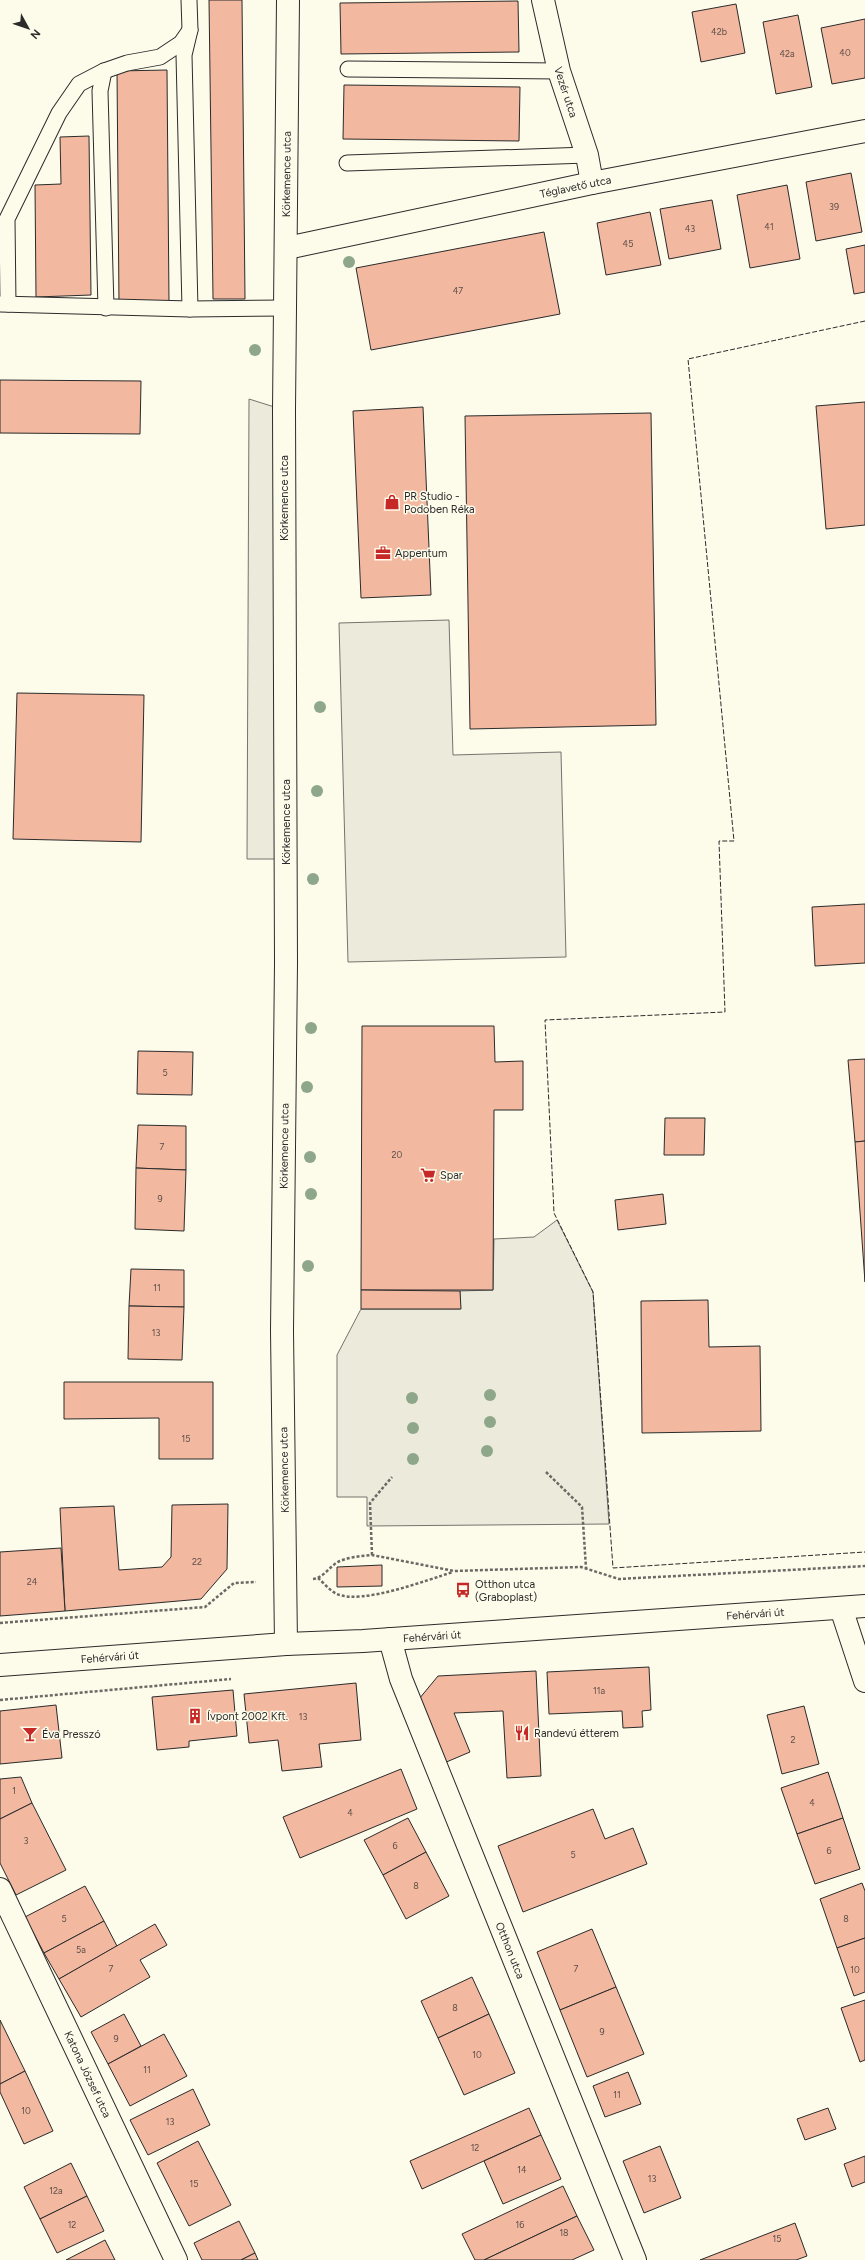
<svg xmlns="http://www.w3.org/2000/svg" width="865" height="2260" font-family="Figtree,sans-serif">
<style>
.parking{fill:#eceadb;stroke:#74746e}
.building{fill:#f2b8a0;stroke:#2b2b2b}
.lines{fill:none;stroke-linecap:round;stroke-linejoin:round}
.lane-casing{stroke:#2b2b2b;stroke-width:17}
.street-casing{stroke:#2b2b2b;stroke-width:24}
.primary-casing{stroke:#2b2b2b;stroke-width:24}
.path{stroke:#6a6964;stroke-width:2.5;stroke-dasharray:3 2;stroke-linecap:butt}
.lane{stroke:#fdfbea;stroke-width:15}
.street{stroke:#fdfbea;stroke-width:22}
.primary{stroke:#fdfbea;stroke-width:22}
.fence{stroke:#2b2b2b;stroke-width:1;stroke-dasharray:5 2;stroke-linecap:butt}
.tree{fill:#8ea78a}
.labels{text-anchor:middle;stroke-width:3;stroke-linejoin:round;paint-order:stroke}
.number-label{font-size:9px;fill:#5d4e48}
.street-label{font-size:11px;fill:#2b2b2b;stroke:#fdfbea}
.poi-label{font-size:11px;fill:#2b2b2b;stroke:#fdfbea;text-anchor:start}
</style>
<rect width="100%" height="100%" fill="#fdfbea"/>
<!-- parking -->
<g class="parking">
<path d="M249 399 284 410 286 859H247Z"/>
<path d="M449 620 453 755 561 752 566 957 348 962 339 623Z"/>
<path d="M557 1220 593 1292 609 1524 367 1526V1497H337V1355L361 1309H460V1291L493 1290 494 1239 534 1237Z"/>
</g>
<!-- building -->
<g class="building">
<path d="M209 0H242L245 299H213Z"/>
<path d="M518 1 519 52 341 54 340 3Z"/>
<path d="M736 4 745 53 701 62 692 12Z"/>
<path d="M798 15 812 87 776 94 763 22Z"/>
<path d="M865 19V78L832 84 821 28Z"/>
<path d="M167 70 169 303 119 304 117 71Z"/>
<path d="M344 85 520 87 519 141 343 139Z"/>
<path d="M89 136 91 295 36 297 35 185 61 184 60 137Z"/>
<path d="M851 173 862 232 816 241 806 182Z"/>
<path d="M787 185 800 259 750 268 737 195Z"/>
<path d="M712 200 721 249 669 259 660 209Z"/>
<path d="M650 212 661 265 606 275 597 223Z"/>
<path d="M544 232 560 314 371 350 356 268Z"/>
<path d="M865 245V292L854 294 846 249Z"/>
<path d="M0 380 141 381 140 434 0 433Z"/>
<path d="M865 402V525L826 529 816 406Z"/>
<path d="M423 407 431 595 361 598 353 411Z"/>
<path d="M651 413 656 725 470 729 465 416Z"/>
<path d="M17 693 144 695 141 842 13 839Z"/>
<path d="M865 904V963L815 966 812 907Z"/>
<path d="M362 1026H494L495 1062 523 1061V1110H494L493 1290H361Z"/>
<path d="M138 1051 193 1052 192 1095 137 1094Z"/>
<path d="M865 1059V1141L855 1142 848 1060Z"/>
<path d="M665 1118H705L704 1155H664Z"/>
<path d="M138 1125 186 1126V1170L136 1168Z"/>
<path d="M865 1141V1282L855 1142Z"/>
<path d="M136 1168 186 1170 184 1231 135 1229Z"/>
<path d="M663 1194 666 1224 618 1230 615 1200Z"/>
<path d="M131 1269 184 1270V1307L129 1306Z"/>
<path d="M361 1290 460 1291 461 1309H361Z"/>
<path d="M708 1300 709 1347 760 1346 761 1431 642 1433 641 1301Z"/>
<path d="M129 1306 184 1307 182 1360 128 1359Z"/>
<path d="M64 1382H213V1459H159V1418L64 1419Z"/>
<path d="M228 1504 227 1569 201 1599 65 1611 60 1508 114 1506 119 1570 162 1567 171 1557 172 1505Z"/>
<path d="M61 1548 65 1611 0 1616V1552Z"/>
<path d="M382 1565V1586L337 1587V1567Z"/>
<path d="M649 1667 651 1710 642 1711 643 1727 623 1728 622 1711 549 1714 547 1672Z"/>
<path d="M536 1671 541 1776 507 1778 503 1711 454 1713 470 1752 444 1763 419 1699 438 1676Z"/>
<path d="M356 1683 361 1740 319 1744 322 1767 282 1771 278 1740 249 1743 244 1694Z"/>
<path d="M233 1690 237 1736 189 1741V1747L157 1750 152 1697Z"/>
<path d="M56 1705 62 1758 0 1764V1711Z"/>
<path d="M804 1706 819 1764 782 1774 767 1715Z"/>
<path d="M401 1769 417 1809 300 1858 283 1817Z"/>
<path d="M828 1772 843 1818 797 1834 781 1788Z"/>
<path d="M21 1777 32 1803 0 1819V1779Z"/>
<path d="M32 1803 66 1870 16 1895 0 1863V1819Z"/>
<path d="M593 1809 605 1839 633 1828 647 1864 523 1912 498 1846Z"/>
<path d="M408 1818 426 1852 383 1875 364 1840Z"/>
<path d="M843 1818 860 1869 815 1884 797 1834Z"/>
<path d="M426 1852 449 1896 406 1919 383 1875Z"/>
<path d="M862 1883 865 1891V1938L837 1948 820 1899Z"/>
<path d="M85 1886 104 1921 44 1953 25 1917Z"/>
<path d="M104 1921 117 1946 59 1979 44 1953Z"/>
<path d="M155 1924 167 1945 140 1960 150 1977 81 2017 59 1979Z"/>
<path d="M592 1929 616 1987 560 2010 537 1952Z"/>
<path d="M865 1938V1992L854 1996 837 1948Z"/>
<path d="M472 1977 489 2014 438 2038 421 2001Z"/>
<path d="M616 1987 644 2054 587 2077 560 2010Z"/>
<path d="M865 2000V2060L860 2062 841 2008Z"/>
<path d="M124 2014 141 2046 108 2064 91 2032Z"/>
<path d="M489 2014 515 2073 464 2095 438 2038Z"/>
<path d="M0 2020 25 2071 0 2084Z"/>
<path d="M164 2034 187 2076 130 2106 108 2064Z"/>
<path d="M25 2071 53 2131 24 2144 0 2092V2084Z"/>
<path d="M628 2072 641 2104 605 2117 593 2086Z"/>
<path d="M193 2089 210 2125 148 2155 130 2120Z"/>
<path d="M529 2108 541 2135 422 2189 410 2161Z"/>
<path d="M828 2108 836 2129 805 2140 797 2119Z"/>
<path d="M541 2135 561 2179 503 2204 484 2161Z"/>
<path d="M198 2141 231 2205 189 2226 157 2163Z"/>
<path d="M660 2146 681 2198 644 2213 623 2161Z"/>
<path d="M865 2156V2182L852 2187 844 2164Z"/>
<path d="M71 2163 87 2196 40 2219 24 2187Z"/>
<path d="M563 2186 577 2216 484 2260H475L462 2234Z"/>
<path d="M87 2196 104 2231 57 2253 40 2219Z"/>
<path d="M577 2216 594 2250 572 2260H484Z"/>
<path d="M239 2221 255 2253 241 2260H202L194 2243Z"/>
<path d="M795 2223 807 2256 796 2260H700Z"/>
<path d="M105 2240 115 2260H66Z"/>
<path d="M255 2253 258 2260H241Z"/>
</g>
<g class="lines">
<!-- lane casing -->
<g class="lane-casing">
<g id="lane">
<path d="M189 0 190 30 184 55 190 309"/>
<path d="M348 69 559 71"/>
<path d="M104 71 100 91 106 308"/>
<path d="M347 163 587 155"/>
<path d="M0 304 190 309 286 308"/>
<path d="M8 304 7 219 59 113 79 84 104 71 127 63 160 57 181 43 190 30"/>
</g>
</g>
<!-- street casing -->
<g class="street-casing">
<g id="street">
<path id="s1" d="M543 0 559 71 587 155 592 183"/>
<path id="s2" d="M287 248 592 183 865 131"/>
<path d="M841 1608 865 1681"/>
<path id="s3" d="M390 1639 401 1679 635 2260"/>
<path id="s4" d="M286 1644 282 1331 286 963 284 410 288 0"/>
<path id="s5" d="M0 1889 176 2260"/>
</g>
</g>
<!-- primary casing -->
<g class="primary-casing">
<g id="primary">
<path id="s6" d="M0 1665 286 1644 363 1641 865 1606"/>
</g>
</g>
<!-- path -->
<g class="path">
<path d="M546 1472 582 1507 586 1568"/>
<path d="M372 1555 370 1503 392 1477"/>
<path d="M318 1578C324 1583 330 1591 337 1594 362 1605 427 1580 453 1572"/>
<path d="M313 1579C324 1578 330 1565 340 1561 350 1557 361 1556 372 1555L454 1571 581 1567 619 1579 865 1566"/>
<path d="M0 1623 205 1607 234 1583 256 1582"/>
<path d="M0 1700 231 1679"/>
</g>
<!-- lane -->
<use href="#lane" class="lane"/>
<!-- street -->
<use href="#street" class="street"/>
<!-- primary -->
<use href="#primary" class="primary"/>
<!-- fence -->
<path class="fence" d="M865 321 688 359 734 841H719L725 1012 545 1020 554 1213 593 1292 613 1568 865 1552"/>
</g>
<!-- trees -->
<g class="tree">
<circle cx="349" cy="262" r="6"/>
<circle cx="255" cy="350" r="6"/>
<circle cx="320" cy="707" r="6"/>
<circle cx="317" cy="791" r="6"/>
<circle cx="313" cy="879" r="6"/>
<circle cx="311" cy="1028" r="6"/>
<circle cx="307" cy="1087" r="6"/>
<circle cx="310" cy="1157" r="6"/>
<circle cx="311" cy="1194" r="6"/>
<circle cx="308" cy="1266" r="6"/>
<circle cx="490" cy="1395" r="6"/>
<circle cx="412" cy="1398" r="6"/>
<circle cx="490" cy="1422" r="6"/>
<circle cx="413" cy="1428" r="6"/>
<circle cx="487" cy="1451" r="6"/>
<circle cx="413" cy="1459" r="6"/>
</g>
<!-- icons -->
<defs>
<g id="shop-bare" transform="scale(1.2)"><path d="M-5-2.5h2.3a2.7 3.5 0 0 1 5.4 0H5L5.5 6h-11ZM-1.5-2.5h3a1.5 2.3 0 0 0-3 0Z" fill="#c62828" stroke="#fdfbea" stroke-width="2.5" paint-order="stroke"/></g>
<g id="office-bare" transform="scale(1.2)"><path d="M-6-3h4V-5.5h4V-3h4V5H-6ZM-1-4.5V-3h2v-1.5ZM-6 0V1H6V0Z" fill="#c62828" stroke="#fdfbea" stroke-width="2.5" paint-order="stroke"/></g>
<g id="supermarket-bare" transform="scale(1.2)"><path d="M-6-5.5h2.5l.6 2H6L4.5 2H-2.5L-4.4-4H-6ZM-1.5 3.2a1.3 1.3 0 1 0 .1 0ZM3 3.2a1.3 1.3 0 1 0 .1 0Z" fill="#c62828" stroke="#fdfbea" stroke-width="2.5" paint-order="stroke"/></g>
<g id="bus-bare" transform="scale(1.2)"><path d="M-5-6H5V4H4V6H2V4H-2V6H-4V4H-5ZM-3.5-4V0h7V-4ZM-3.5 1.2v1.5H-2V1.2ZM2 1.2v1.5H3.5V1.2Z" fill="#c62828" stroke="#fdfbea" stroke-width="2.5" paint-order="stroke"/></g>
<g id="building-bare" transform="scale(1.2)"><path d="M-4-6H4V6H1V3H-1V6H-4ZM-2.5-4.3h1.7v1.8h-1.7ZM.8-4.3h1.7v1.8H.8ZM-2.5-1h1.7V.8h-1.7ZM.8-1h1.7V.8H.8Z" fill="#c62828" stroke="#fdfbea" stroke-width="2.5" paint-order="stroke"/></g>
<g id="restaurant-bare" transform="scale(1.2)"><path d="M-5-6h1v4h1v-4h1v4h1v-4h1v5L-1.5 .5V6h-2V.5L-5-1ZM5-6V6H3V1.5H1.5Q1.5-4 5-6Z" fill="#c62828" stroke="#fdfbea" stroke-width="2.5" paint-order="stroke"/></g>
<g id="bar-bare" transform="scale(1.2)"><path d="M-6-5H6L.8 .8V4.5H3.5V6h-7V4.5H-.8V.8Z" fill="#c62828" stroke="#fdfbea" stroke-width="2.5" paint-order="stroke"/></g>
</defs>
<g fill-rule="evenodd">
<use href="#shop-bare" x="392" y="502"/>
<use href="#office-bare" x="383" y="553"/>
<use href="#supermarket-bare" x="428" y="1175"/>
<use href="#bus-bare" x="463" y="1590"/>
<use href="#building-bare" x="195" y="1716"/>
<use href="#restaurant-bare" x="522" y="1733"/>
<use href="#bar-bare" x="30" y="1734"/>
</g>
<g class="labels">
<!-- number labels -->
<g class="number-label">
<text x="719" y="35">42b</text>
<text x="845" y="56">40</text>
<text x="787" y="57">42a</text>
<text x="834" y="210">39</text>
<text x="769" y="230">41</text>
<text x="690" y="232">43</text>
<text x="628" y="247">45</text>
<text x="458" y="294">47</text>
<text x="165" y="1076">5</text>
<text x="162" y="1150">7</text>
<text x="397" y="1158">20</text>
<text x="160" y="1202">9</text>
<text x="157" y="1291">11</text>
<text x="156" y="1336">13</text>
<text x="186" y="1442">15</text>
<text x="197" y="1565">22</text>
<text x="32" y="1585">24</text>
<text x="599" y="1694">11a</text>
<text x="303" y="1720">13</text>
<text x="793" y="1743">2</text>
<text x="14" y="1794">1</text>
<text x="812" y="1806">4</text>
<text x="350" y="1816">4</text>
<text x="26" y="1844">3</text>
<text x="395" y="1849">6</text>
<text x="829" y="1854">6</text>
<text x="573" y="1858">5</text>
<text x="416" y="1889">8</text>
<text x="64" y="1922">5</text>
<text x="846" y="1922">8</text>
<text x="81" y="1953">5a</text>
<text x="111" y="1972">7</text>
<text x="576" y="1972">7</text>
<text x="855" y="1973">10</text>
<text x="455" y="2011">8</text>
<text x="602" y="2035">9</text>
<text x="116" y="2042">9</text>
<text x="477" y="2058">10</text>
<text x="147" y="2073">11</text>
<text x="617" y="2098">11</text>
<text x="26" y="2114">10</text>
<text x="170" y="2125">13</text>
<text x="475" y="2151">12</text>
<text x="522" y="2173">14</text>
<text x="652" y="2182">13</text>
<text x="194" y="2187">15</text>
<text x="56" y="2194">12a</text>
<text x="72" y="2228">12</text>
<text x="520" y="2228">16</text>
<text x="564" y="2236">18</text>
<text x="777" y="2242">15</text>
</g>
<!-- street labels -->
<g class="street-label">
<text dy="4" stroke="none"><textPath href="#s1" startOffset="95">Vezér utca</textPath></text>
<text dy="4" stroke="none"><textPath href="#s4" startOffset="1470">Körkemence utca</textPath></text>
<text dy="4" stroke="none"><textPath href="#s2" startOffset="295">Téglavető utca</textPath></text>
<text transform="translate(284 498) rotate(-90)" y="4">Körkemence utca</text>
<text transform="translate(286 822) rotate(-90)" y="4">Körkemence utca</text>
<text dy="4" stroke="none"><textPath href="#s4" startOffset="498">Körkemence utca</textPath></text>
<text transform="translate(284 1470) rotate(-91)" y="4">Körkemence utca</text>
<text dy="4" stroke="none"><textPath href="#s6" startOffset="757">Fehérvári út</textPath></text>
<text dy="4" stroke="none"><textPath href="#s6" startOffset="433">Fehérvári út</textPath></text>
<text dy="4" stroke="none"><textPath href="#s6" startOffset="110">Fehérvári út</textPath></text>
<text dy="4" stroke="none"><textPath href="#s3" startOffset="334">Otthon utca</textPath></text>
<text dy="4" stroke="none"><textPath href="#s5" startOffset="205">Katona József utca</textPath></text>
</g>
<!-- poi labels -->
<g class="poi-label">
<text x="404" y="500">PR Studio -<tspan x="404" dy="13">Podoben Réka</tspan></text>
<text x="395" y="557">Appentum</text>
<text x="440" y="1179">Spar</text>
<text x="475" y="1588">Otthon utca<tspan x="475" dy="13">(Graboplast)</tspan></text>
<text x="207" y="1720">Ívpont 2002 Kft.</text>
<text x="534" y="1737">Randevú étterem</text>
<text x="42" y="1738">Éva Presszó</text>
</g>
</g>
<!-- north arrow -->
<g transform="translate(28 28) rotate(130)" stroke="#fdfbea" stroke-width="3" paint-order="stroke">
<path d="M0-3L7 15L0 10L-7 15Z" fill="#2b2b2b"/>
<text y="-6" font-size="11" font-weight="bold" text-anchor="middle" fill="#2b2b2b">N</text>
</g>
</svg>
